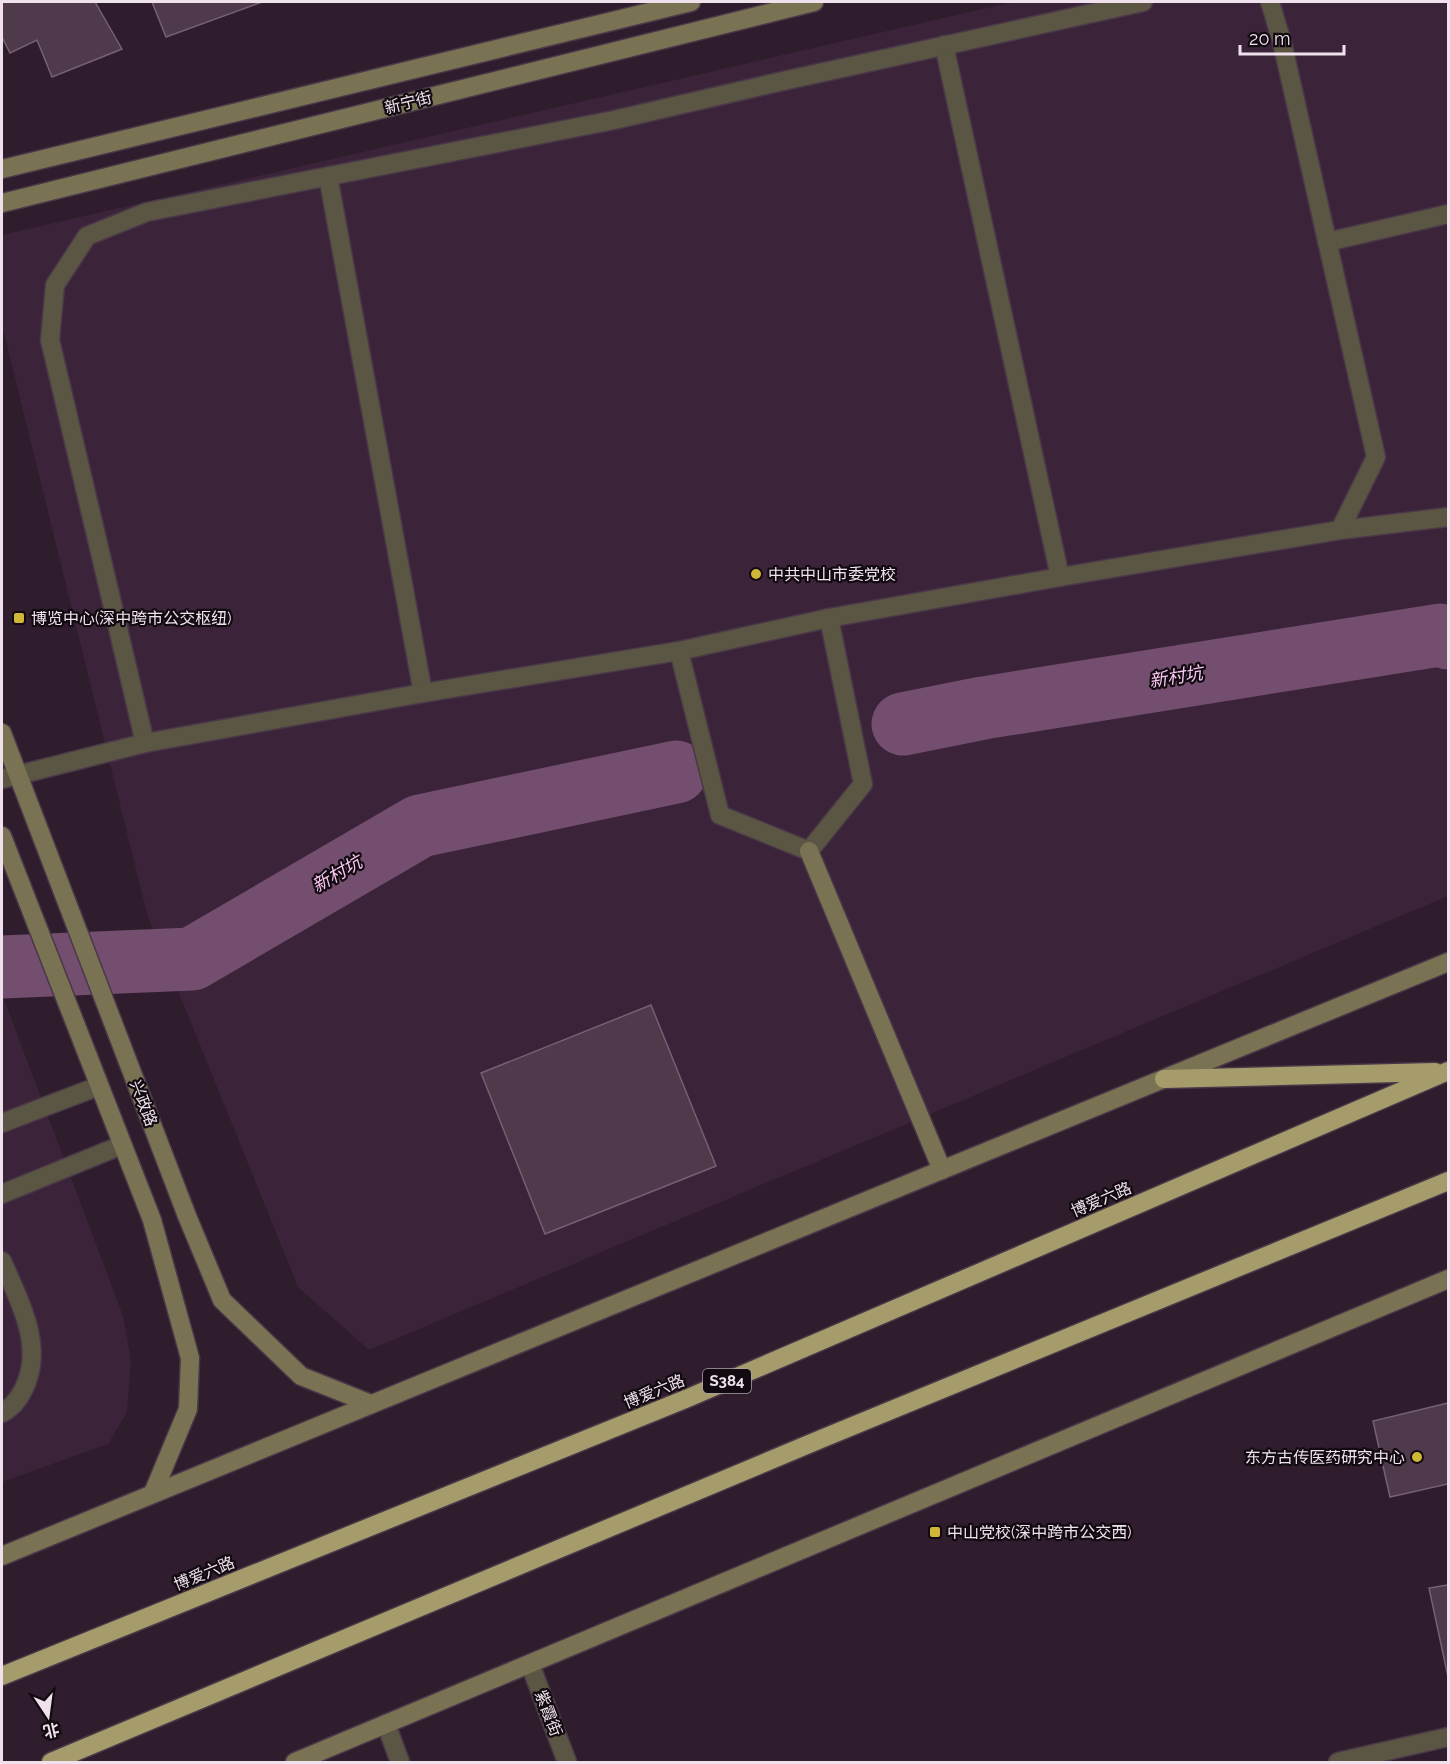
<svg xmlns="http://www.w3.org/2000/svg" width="1450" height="1764" font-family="Raleway,'Noto Sans SC',sans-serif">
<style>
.built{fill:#3b2439}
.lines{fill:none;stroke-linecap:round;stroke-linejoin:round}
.river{stroke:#734e6e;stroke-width:63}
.building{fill:#4f3a4c;stroke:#766073;stroke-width:1.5}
.lane-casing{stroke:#4a3848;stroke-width:21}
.street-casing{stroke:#4a3848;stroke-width:21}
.secondary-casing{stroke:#4a3848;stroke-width:21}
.highway-casing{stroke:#4a3848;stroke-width:21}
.lane{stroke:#5a5643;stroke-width:18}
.street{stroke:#5a5643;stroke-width:18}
.secondary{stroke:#797354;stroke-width:18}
.highway{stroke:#a69c6b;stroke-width:18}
.poi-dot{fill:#d0b736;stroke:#120a11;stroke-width:2}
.labels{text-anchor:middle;stroke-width:4.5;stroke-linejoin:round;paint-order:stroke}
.shield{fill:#120a11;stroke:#ada1ab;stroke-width:1.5}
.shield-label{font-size:15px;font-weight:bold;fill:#f0e2ed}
.street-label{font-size:16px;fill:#f0e2ed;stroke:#120a11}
.poi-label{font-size:16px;fill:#f0e2ed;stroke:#120a11;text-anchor:start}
.water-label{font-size:18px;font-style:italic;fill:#f9c8f2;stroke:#120a11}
</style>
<rect width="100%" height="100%" fill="#2f1c2d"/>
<!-- built -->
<g class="built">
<path d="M1013 2H1448V896L369 1350 298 1287 147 914 2 325V235Z"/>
<path d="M2 994 123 1316 131 1360 127 1412 108 1444 2 1482Z"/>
</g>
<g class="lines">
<!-- river -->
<g class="river">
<path d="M903 724 983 708 1440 635 1448 638"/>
<path d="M2 967 192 959 420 826 676 772"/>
</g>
</g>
<!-- building -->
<g class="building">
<path d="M2 2H95L122 49 52 77 37 40 10 53 2 37Z"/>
<path d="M152 2H262L166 37Z"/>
<path d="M651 1005 716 1166 545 1234 481 1073Z"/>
<path d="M1448 1403V1484L1390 1497 1373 1421Z"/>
<path d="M1448 1585V1677L1429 1588Z"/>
</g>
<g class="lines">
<!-- lane casing -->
<g class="lane-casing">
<g id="lane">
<path d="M2 1194 122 1145"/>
<path d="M2 1261C18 1298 42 1341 27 1381 22 1395 15 1406 2 1413"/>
</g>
</g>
<!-- street casing -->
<g class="street-casing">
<g id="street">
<path d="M944 45 1060 577"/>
<path d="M328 176 423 693"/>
<path d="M1327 242 1448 214"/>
<path d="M1340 530 1448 517"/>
<path d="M679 651 829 618"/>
<path d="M145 743 50 340 55 285 87 236 147 212 614 120 783 81 1143 2"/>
<path d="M2 779 145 743 423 693 679 651 720 815 809 851 863 784 829 618 1060 577 1340 530 1376 457 1282 42 1270 2"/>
<path d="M2 1123 99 1086"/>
<path d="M530 1664 567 1762"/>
<path d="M386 1724 400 1762"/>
<path d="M1338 1762 1448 1737"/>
</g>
</g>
<!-- secondary casing -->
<g class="secondary-casing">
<g id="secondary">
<path d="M2 169 691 2"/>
<path d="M2 203 814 2"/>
<path d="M2 733 187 1216 222 1300 301 1376 371 1404"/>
<path d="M2 836 152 1220 190 1358 188 1409 153 1493"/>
<path d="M809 851 942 1170"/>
<path d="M2 1556 1448 962"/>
<path d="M295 1762 1448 1279"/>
</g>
</g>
<!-- highway casing -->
<g class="highway-casing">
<g id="highway">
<path d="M1164 1079 1435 1072"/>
<path d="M2 1676 688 1398 1448 1071"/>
<path d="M51 1762 821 1439 1448 1181"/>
</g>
</g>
<!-- lane -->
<use href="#lane" class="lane"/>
<!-- street -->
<use href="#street" class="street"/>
<!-- secondary -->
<use href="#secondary" class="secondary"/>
<!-- highway -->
<use href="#highway" class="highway"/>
</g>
<!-- markers -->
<g class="poi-dot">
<circle cx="756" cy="574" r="6"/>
<rect x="13" y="612" width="12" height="12" rx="3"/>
<circle cx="1417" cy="1457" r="6"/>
<rect x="929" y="1526" width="12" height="12" rx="3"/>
</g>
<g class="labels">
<!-- shield labels -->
<rect class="shield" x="703" y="1369" width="48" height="24" rx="4.5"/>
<g class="shield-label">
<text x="727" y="1386">S384</text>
</g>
<!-- street labels -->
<g class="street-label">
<text transform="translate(408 102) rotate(-14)" y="6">新宁街</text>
<text transform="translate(144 1103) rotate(69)" y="6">兴政路</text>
<text transform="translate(1101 1199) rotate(-23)" y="6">博爱六路</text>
<text transform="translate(654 1391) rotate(-22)" y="6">博爱六路</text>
<text transform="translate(204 1573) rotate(-22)" y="6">博爱六路</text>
<text transform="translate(549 1713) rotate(69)" y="6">紫霞街</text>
</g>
<!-- poi labels -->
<g class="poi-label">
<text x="768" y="580">中共中山市委党校</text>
<text x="31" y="624">博览中心(深中跨市公交枢纽)</text>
<text x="1405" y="1463" text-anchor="end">东方古传医药研究中心</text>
<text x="947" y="1538">中山党校(深中跨市公交西)</text>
</g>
<!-- water labels -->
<g class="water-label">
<text transform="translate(1176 677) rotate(-9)" y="6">新村坑</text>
<text transform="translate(337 874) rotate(-30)" y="6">新村坑</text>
</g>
</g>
<!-- border -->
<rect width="1450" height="1764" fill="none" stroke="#f0e2ed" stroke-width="6"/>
<!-- north arrow -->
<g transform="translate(48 1716) rotate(167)" stroke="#120a11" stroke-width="4.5" paint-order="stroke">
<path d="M0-4.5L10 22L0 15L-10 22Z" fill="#f0e2ed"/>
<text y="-9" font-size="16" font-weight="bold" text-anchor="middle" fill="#f0e2ed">北</text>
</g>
<!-- scale -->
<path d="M1240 45v9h104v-9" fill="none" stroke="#f0e2ed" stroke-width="3"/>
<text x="1249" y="45" font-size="18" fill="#f0e2ed" stroke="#120a11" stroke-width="4.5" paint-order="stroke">20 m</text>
</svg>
